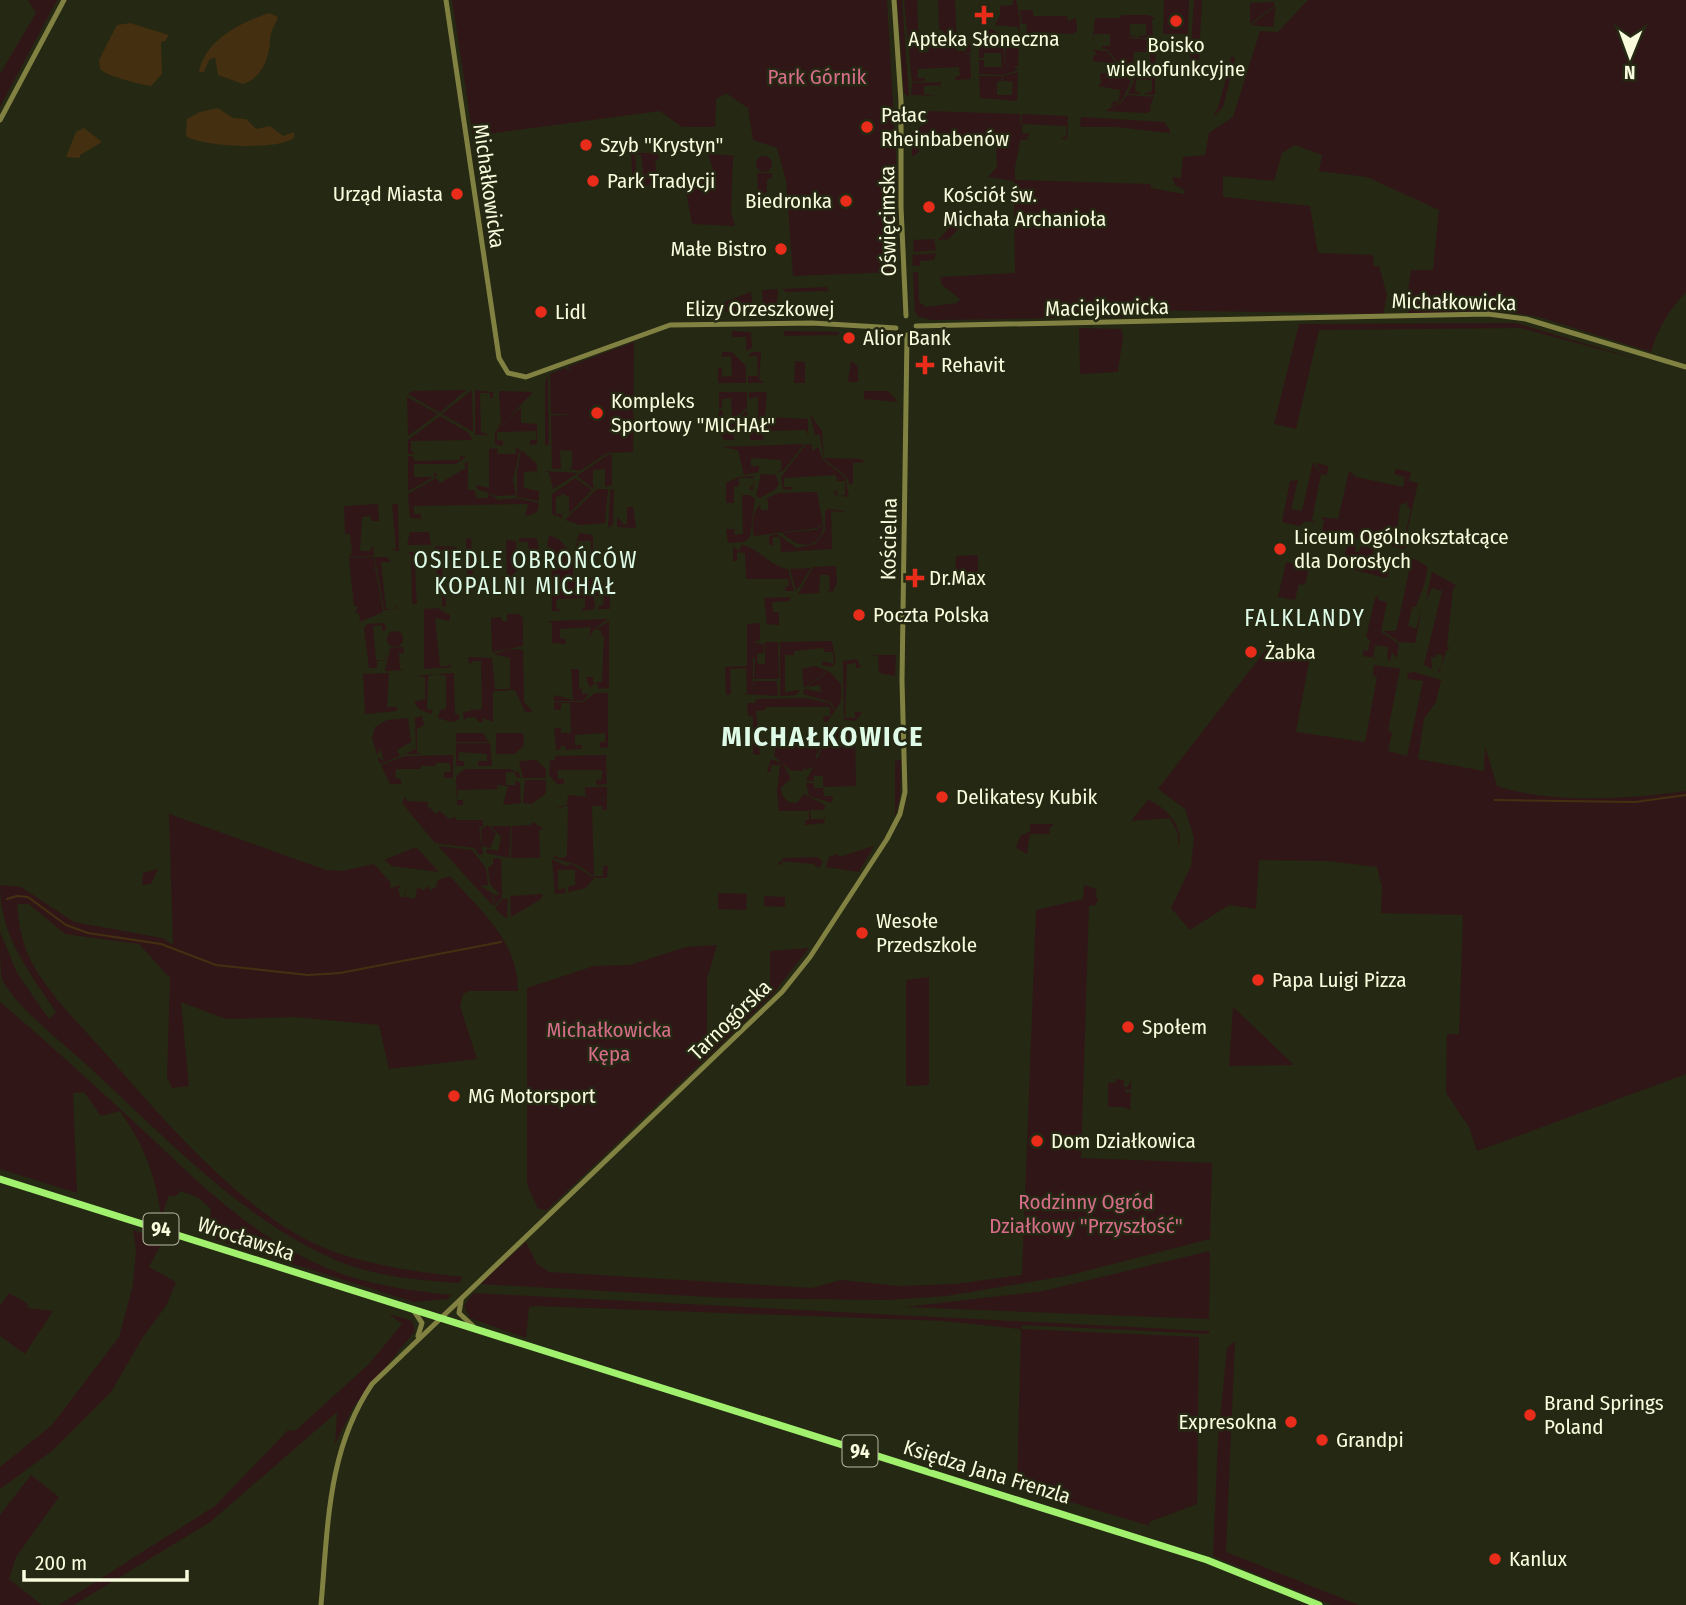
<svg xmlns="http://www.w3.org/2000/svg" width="1686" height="1605" font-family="'Fira Sans Condensed',sans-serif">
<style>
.green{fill:#311618;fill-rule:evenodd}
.water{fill:#443010}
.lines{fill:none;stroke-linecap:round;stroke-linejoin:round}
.stream{stroke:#443010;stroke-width:2}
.tertiary{stroke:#818242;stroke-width:5}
.primary{stroke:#a1f16e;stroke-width:7}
.poi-dot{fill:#ea2d1b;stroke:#252813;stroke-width:2.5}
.labels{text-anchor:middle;stroke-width:5;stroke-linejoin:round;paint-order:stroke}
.shield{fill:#252813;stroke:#b9bca0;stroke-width:2}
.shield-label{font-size:19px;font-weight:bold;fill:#f9fcdd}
.poi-label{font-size:21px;fill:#f9fcdd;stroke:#252813;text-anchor:start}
.park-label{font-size:21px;fill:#d66e8a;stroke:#252813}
.street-label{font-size:21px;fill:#f9fcdd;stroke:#252813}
.neighbourhood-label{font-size:23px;letter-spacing:2px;fill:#dffce9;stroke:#252813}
.district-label{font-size:28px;font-weight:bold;letter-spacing:2px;fill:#dffce9;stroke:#252813}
</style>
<rect width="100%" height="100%" fill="#252813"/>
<!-- green -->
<g class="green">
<path d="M28 0H57L0 107V74L36 13Z"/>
<path d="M452 0H887L897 175V272L793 276 786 180 777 148 753 140 748 108 726 93 716 99 715 127H682L660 111 473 136Z"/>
<path d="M897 0H902L909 97 904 93Z"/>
<path d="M904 0H917L919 53 928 52 932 39H940L939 36H943V30H939L942 21 939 28 938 0H955L957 51H966V45L970 44 971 53H960L970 54 971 79 955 80V77L960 76 959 67 918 69V78H925V81L912 82Z"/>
<path d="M1013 0H1016L1020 19 1019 42H1004V69L1006 44 1019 43 1018 66 1014 67 1018 70 1003 75 979 74V60H984V67H1002L1001 53H984V58H979V43L997 42 979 41V30L991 29 1000 34V40L1018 41V27L995 25 1000 15V6L1013 5Z"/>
<path d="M1164 0H1189L1188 34H1163Z"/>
<path d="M1194 0H1202L1199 60H1190Z"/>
<path d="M1308 0H1686V292C1669 310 1658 328 1651 352L1539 317 1510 312 1409 315 1407 297 1411 270H1433L1439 210 1367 177 1319 171 1322 155 1295 145 1282 153 1274 181 1223 176V197L1310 206 1318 253 1373 255 1374 266H1379L1387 295 1383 314 1143 310 1126 317 932 320 919 317 915 312 913 272H918L919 302 926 307 957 303 960 299 942 285 940 277 1015 273 1014 181 988 177 997 167 996 140 948 141 942 133H922L918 139 919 152 912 157 911 133 924 124 923 119 929 111 1020 114 1021 134 1022 114 1068 116 1067 138 1066 139H1061L1066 136V126L1023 124 1022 133 1029 134V137L1023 135 1029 140H1020C1019 154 1013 167 1015 180L1151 184V188L1184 194 1185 190 1175 185 1172 177 1181 178 1183 157 1205 155 1209 133 1233 117 1260 31 1278 32Z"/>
<path d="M1274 2V6L1250 24V3Z"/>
<path d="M1276 6 1273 27 1251 25Z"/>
<path d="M1020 10H1033V16H1067L1068 21 1076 18 1077 31 1073 34 1035 32 1026 35 1027 24H1022Z"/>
<path d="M1120 15 1122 18V15H1149L1155 19 1152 20 1153 38H1139V36L1146 35V24H1130V35L1137 37H1129L1125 26 1129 38 1156 40 1155 67H1142V64H1150V52H1134L1133 63H1140L1133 80 1122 67 1129 66H1121L1107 49H1102V46H1110V34H1094L1092 45 1095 18H1120Z"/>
<path d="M1093 50 1107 51 1131 82 1122 100 1111 107 1112 102 1119 101 1120 90 1098 86 1101 83 1100 73H1108L1109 63 1093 61V55H1097Z"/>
<path d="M1232 54 1235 60 1223 107 1213 117 1219 105Z"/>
<path d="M1140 68H1155V95L1144 94 1152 91V80L1136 79 1135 91 1142 94H1128Z"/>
<path d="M1018 72 1017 101 980 98 979 76H1002V81L997 82V95H1012L1013 82 1003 81V76Z"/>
<path d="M941 82V91L940 85 924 86V94L937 96 911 95 912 83Z"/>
<path d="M1127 95 1154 97 1149 109 1153 110 1146 113 1105 111 1122 102Z"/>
<path d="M1081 117 1164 122 1170 130 1169 142V133L1117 127H1080Z"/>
<path d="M631 153H658L659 159 655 160 657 177H663V181L633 189ZM635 154 641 155 645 187H638Z"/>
<path d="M708 154 738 156 733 157 731 212 735 226 692 224 683 175 688 174 689 177 708 175V171L713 169Z"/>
<circle cx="764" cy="164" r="8"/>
<path d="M757 173H772V178L767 179V193H758Z"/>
<path d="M965 221 949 239 938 240 953 224Z"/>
<path d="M934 239 936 250 914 252 913 240Z"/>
<path d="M936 253 934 260 920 261V266H913L912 255Z"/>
<path d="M826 287 829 291 786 292 783 289Z"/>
<path d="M778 289 776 314 785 315H763L762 290Z"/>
<path d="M751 292 753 311 725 312 724 302Z"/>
<path d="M1516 323 1644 361 1520 328 1319 330 1296 429 1274 424 1299 324Z"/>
<path d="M1079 328 1121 329 1123 336 1118 372 1080 374Z"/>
<path d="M732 331 751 332 752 348 746 351V337H732L731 347Z"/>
<path d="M784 331 839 332V335L784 336Z"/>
<path d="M634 342 633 452 607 453 580 471 569 469 572 467V451L560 450 561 469H552L551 416 574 414H551L550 374 565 368 573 372 567 367Z"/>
<path d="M722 352H732L746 366V383H718V368H722V377L732 376 731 356 722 357Z"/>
<path d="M752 352H761L759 379 764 383H748V376H758L757 356H748Z"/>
<path d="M795 361 805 362V383H794Z"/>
<path d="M851 361 858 366V382H848Z"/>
<path d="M548 375 549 445H545V383Z"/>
<path d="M466 390 440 413 408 394 412 391Z"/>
<path d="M472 390 473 432 442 414Z"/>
<path d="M475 390 493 392V398H490V393H480L481 432 490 435H475Z"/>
<path d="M499 391 533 392 500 427H497L501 424Z"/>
<path d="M864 391H888L898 402 864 399Z"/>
<path d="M719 392H747V408L719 431V410H722L723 418H732L731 398 722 399V408H719Z"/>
<path d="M749 392H767L763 440H750V418L758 417V397L749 399Z"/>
<path d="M407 397 438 414 408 436Z"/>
<path d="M521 407V423L537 424V444L530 445V440H536V431L497 432V440L503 441V446L495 444V432Z"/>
<path d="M747 410 748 425 734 426V440H724L720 432 734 423Z"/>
<path d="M810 414 822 431 824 458 862 459 864 462 853 463V484H850L845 475 824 459 820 435H815Z"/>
<path d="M808 415V435L806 430 766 431 764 440 768 417 808 419Z"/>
<path d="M440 416 469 433 472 440 411 441V450L414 454H408V440Z"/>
<path d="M804 444 784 470 777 472 781 469V460L751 458V466H759V472L744 475 738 450 722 447Z"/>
<path d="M806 444 812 445V451L818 447 823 460 845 477 849 497 835 495 834 491H837V496L845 495V481H837L836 475 784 478V487H792V490L783 489 781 477Z"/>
<path d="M510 447 520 449 513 480 516 495 497 496 477 489 476 485 489 488V449L497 448 498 454H516V449Z"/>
<path d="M521 450 537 464 538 489 537 471 524 472V488L539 491V501L517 497V471Z"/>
<path d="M609 454 612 455V485L605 487V469L593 470V487H596L593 489 577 476Z"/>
<path d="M408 456 414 457V461L460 460V456L466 457 456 464H414V477H434V472L438 475 408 491Z"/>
<path d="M468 461V490H474L477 498H488V493L499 500 516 498 539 503 537 512 525 517 528 504 414 506V514H421V519L410 518 408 494 436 478 440 483 466 468 464 464Z"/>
<path d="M1313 462 1321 474 1316 463 1328 466 1327 475 1321 474 1312 520 1316 523 1306 521 1299 526 1282 522 1290 481 1298 480 1291 509 1302 511Z"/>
<path d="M1396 469 1411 472 1409 481 1418 483 1407 532 1410 537 1406 531 1411 509 1407 507V502L1400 505 1397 531 1408 543 1405 549 1322 531 1324 521 1321 517 1338 519 1349 471 1356 477 1403 487 1405 477 1394 474Z"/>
<path d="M545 471 578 473 553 489 549 473Z"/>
<path d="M761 474 776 475 779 484 776 489 760 498 756 496Z"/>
<path d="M754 476 753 490H750V487L754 486V478H739V486L734 487V503H726V483L739 477Z"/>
<path d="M575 478 592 490 569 514V497L561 493V496L556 497V514H562V518L552 514V494Z"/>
<path d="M597 489H608L605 523 580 525 565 520Z"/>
<path d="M614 489 613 524 608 528 610 490Z"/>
<path d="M778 493 817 492 823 524 817 528 754 536C751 524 753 513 760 504L761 510H768V500L765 499Z"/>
<path d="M742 495H750L755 499 750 537 744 542 728 543 726 529H734L735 535 743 534Z"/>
<path d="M378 504 379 521H371V516L362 517 360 551H370L373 545 374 556 349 557 352 553 350 534H345L344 506Z"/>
<path d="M392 504H398L399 551 390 550 396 549Z"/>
<path d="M627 507H633L636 528 617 527V516L624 525 627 524Z"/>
<path d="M829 509 843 511 845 512 831 511 832 549 781 552 780 537H773V545H769V536L777 534 797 548 815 544 825 531V511Z"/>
<path d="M824 525C818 552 798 548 782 533L816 530Z"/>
<path d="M410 532H429L431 545H407Z"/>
<path d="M579 533 593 535V561L586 560 591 558V541H578V559L574 554Z"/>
<path d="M549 535 560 540 577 562H585L573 563V580L594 578V582L602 583 610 592V609H598L599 606 603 605 604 596H594L595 609 580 611 585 607V598L557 599 556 608 562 611H552L551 548 547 546Z"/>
<path d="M471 538 473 573 470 577 467 574 466 539Z"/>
<path d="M519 538H537L539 553H529L528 542H519Z"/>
<path d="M506 540 516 541 517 571 504 582 501 577 507 576Z"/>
<path d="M1348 543 1356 544 1355 552H1359L1361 546 1374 549 1371 563 1390 567 1387 578 1341 567Z"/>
<path d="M742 545C758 547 769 566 788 569L794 591H785V587L789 586 788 579H746L745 553 737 552V561H733V546L739 551Z"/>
<path d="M435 546 457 547V560H449V550L440 551 446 606 442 607V590H438Z"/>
<path d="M408 552H414L417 604H412L411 555Z"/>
<path d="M978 555V577H955L956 556Z"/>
<path d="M374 557 376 569 373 571H376L383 612 360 622 359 613H355L358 607 354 606 349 558Z"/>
<path d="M375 557H387L391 562H381L386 609H394L397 605 396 609 384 610Z"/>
<path d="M1412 558 1427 566C1428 582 1419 594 1416 607H1412L1408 626 1416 629 1422 608 1415 643 1399 642 1383 631H1396Z"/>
<path d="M1286 562 1309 567 1305 585 1299 584 1295 600 1278 597Z"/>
<path d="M836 566 837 583 833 591 825 593 830 590 829 575H820L819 593 798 594 813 567Z"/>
<path d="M811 568 797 590H796L790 569Z"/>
<path d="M1432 572 1456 585 1453 589 1447 646 1450 648 1446 651 1440 672 1437 670 1441 669 1443 655 1436 654 1435 658 1431 657 1432 669 1424 665 1442 591 1432 588 1426 600Z"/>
<path d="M1378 596V600L1387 602 1381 632 1399 644 1397 658 1392 653 1390 661 1387 657 1388 647 1375 645 1373 657 1380 659 1363 656V650L1368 651 1370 640 1366 637 1375 598Z"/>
<path d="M790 597V601L772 602 773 612H779V625L763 624 767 623 764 598Z"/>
<path d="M747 602V624L760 623V640L753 642 764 644V653L757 654 758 664H765V642H778L779 679H754L755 658H753V694L754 681H777L778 696 742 694 747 693 746 668 730 669 731 694 726 695 725 667 747 666Z"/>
<path d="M437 608 450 615V621L435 618 440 666H448L450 663 451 667 424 669V609Z"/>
<path d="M507 614H519L523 618V646L492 652 491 618 501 617 502 621 507 622Z"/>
<path d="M608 619 594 629 590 637 585 639 590 636V627L560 629V638L566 639V644L552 643V623L548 622 551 621Z"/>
<path d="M609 621V688L599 689 596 682 590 688 586 677H593V682H602L604 636 601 635V630H595Z"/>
<path d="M385 623 386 630 382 631V625L373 626 376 660H385L386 654V660L377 661V668H369L364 628 367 624Z"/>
<circle cx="395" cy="639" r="8"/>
<path d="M832 641 836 663 831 667 822 665V661L834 664 833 652H824V648L794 651V655H785V692L800 690 796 695 780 696V642Z"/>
<path d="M403 647 404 653H399L400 669 404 670 385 671 390 648Z"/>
<path d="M1268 647 1310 656 1296 732 1365 742 1377 677 1373 676 1374 665 1400 669 1388 730 1392 733 1388 751 1407 756 1423 681 1407 679 1408 673 1414 672 1441 680 1436 702 1424 719 1418 759 1484 771 1485 746 1497 786C1549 804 1632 799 1686 791V1074L1477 1151 1469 1127 1446 1093 1447 1034H1459L1463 915 1381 913 1382 887 1377 867 1328 861 1259 860 1256 909 1229 905 1190 930 1171 908 1191 866 1194 838 1185 809 1158 789Z"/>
<path d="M510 649 523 650 524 702 533 712H525L515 690 493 691V722L483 718V722H479L475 717 466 718 464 721 463 712 471 711V707L472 710 482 709 481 661H472L470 665 468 657 492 658 495 689H510V658L493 654Z"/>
<path d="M871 655H896L895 676 879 673 878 656Z"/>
<path d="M857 659 861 668H856V663L847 664 845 718H855V711L862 713 855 721 844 720 843 661Z"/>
<path d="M815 666 828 671 804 688 802 669Z"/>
<path d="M571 669H579V689L582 688V694L589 693 583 701H554V695L573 700Z"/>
<path d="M829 671 841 684V701L836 710 830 702 803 694 804 689 821 692 820 685 807 687Z"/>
<path d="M389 673 387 707H397V711L365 714 363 674Z"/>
<path d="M454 673 455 714H459V720L451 722 438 718 440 710 446 709V676L437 674Z"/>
<path d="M436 674 428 676 427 709 433 710 431 714 419 709 414 702 425 699V677L416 676Z"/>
<path d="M595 693H608V747L600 748V742H605V733L575 735V745H582V749L566 750 565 746H561L560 750H556L554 728H561V733H571L570 703H561V710H554V702H583Z"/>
<path d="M806 698 829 703 835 711 827 722H824L823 716H830V707H766L765 710 756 711 760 755 753 754V717L748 716 747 703H755L756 699Z"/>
<path d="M422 716 424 725 417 729V752L421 754H405L380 764 378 757 384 761 380 748 377 755 372 738 375 727 387 720 408 718 411 742 397 750 400 756 416 749 415 718Z"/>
<path d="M835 726 868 729 869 735H864V730L855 731 856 786 823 787V776H814V781H806L822 749 835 738Z"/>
<path d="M456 733H483L489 742H456Z"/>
<path d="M496 733H523L524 745 515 754H496Z"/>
<path d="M777 734 782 740H829L824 744H816V750L823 746 815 756 817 758 813 767 805 770 804 766 803 771 790 770 774 756Z"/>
<path d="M456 743H490L492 766H478V761H487V754L459 752 458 761H464V766H456Z"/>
<path d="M453 755V778H444V772H451L450 763H436V766H421V769H396L395 778 401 779V784H390L381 765 405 756Z"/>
<path d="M606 755 607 784 596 785V780L602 779V770H558V779H564V784H557L549 775 550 760H555V756Z"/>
<path d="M771 759 782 763 791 778 781 788 782 795 788 802 797 803 804 794 825 805 824 810H810L811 819H824L826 814 824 823 805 825V820H809V811H779L777 792 780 765H771V772H767Z"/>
<path d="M536 760 546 769V778H523L519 761Z"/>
<path d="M901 760 900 797 895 817V761Z"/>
<path d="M465 769H510L519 773 521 778 516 777 515 772H506V785H515L516 780 520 783 521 803 503 805 508 786 498 785 497 789 458 790 457 800H463V805H457L456 776Z"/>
<path d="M525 780H546V793L532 804 523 803Z"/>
<path d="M806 783H814V788H823L824 796H833L832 803 809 796Z"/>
<path d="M585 787H607V798H590L585 795Z"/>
<path d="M568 795 607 799V810H602V806H592L594 876H603V866H608L607 878H596L578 865 553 858 557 855V858H564L567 854 568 806 552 809 567 805Z"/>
<path d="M405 797 407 801 429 802 427 805 436 814 440 811 449 819 456 817V820H483V826L479 828 483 854 479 855 474 848 435 843 402 803Z"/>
<path d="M1148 800C1164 805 1186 828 1178 847V834L1170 818 1131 821Z"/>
<path d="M169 814 326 870 342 871 374 864 391 883 390 888 402 885 398 888 400 897H404L407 886 405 897 415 899 417 888 424 890 427 886 430 890 436 887 438 880 450 876C482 913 517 939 518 991H469L463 994 460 1006 477 1059 389 1069 379 1025 295 1017 226 1019 181 1002 189 1086 172 1088 167 1077 170 978 139 944 65 934 29 904H17C19 926 22 945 33 965 52 998 81 1026 107 1055 162 1118 238 1207 313 1243 360 1265 412 1271 463 1277L459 1283C415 1280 369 1276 329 1257 236 1214 163 1135 88 1066 60 1040 22 1013 2 980 0 968 0 945 0 932L17 973 49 1019 56 1012C29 971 0 937 0 885L21 887 74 922 162 938 173 945Z"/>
<path d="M533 822 543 829 539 830 540 858H530L529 855V858H511L512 826 530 825Z"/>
<path d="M1030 824H1053V827H1050L1049 834H1030L1027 854 1016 848 1021 835 1030 832Z"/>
<path d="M488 825 496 833 490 848 482 846 481 829Z"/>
<path d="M491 826H511L509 858 486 853 487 849 498 851 501 837Z"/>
<path d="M438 846 472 850 486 868 488 885 480 886 492 893 494 907Z"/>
<path d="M874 846 859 872 826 867 829 857 838 854 839 857Z"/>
<path d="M413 848 418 849 439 872 392 866 384 860Z"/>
<path d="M818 857 823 862 819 868 813 864 781 861 783 865 778 864 783 858Z"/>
<path d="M493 858 501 859 502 897 495 906 493 892 495 895H500L490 884 488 868 493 864Z"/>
<path d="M552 859 566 866 572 864 594 878 586 888 568 892V887L575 885V870H558V890L565 888 566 893 555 894Z"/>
<path d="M158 869 151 884 142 885 143 873Z"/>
<path d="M1084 885 1097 889 1095 897 1098 899 1096 905 1089 906 1081 1158 1212 1163 1210 1239 1066 1276 946 1296 888 1300 727 1298 480 1284 526 1242 537 1264 549 1272 812 1288 841 1280 898 1286 955 1284 1022 1275 1036 910 1083 899Z"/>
<path d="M718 893 747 894 746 910 718 909Z"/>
<path d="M543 894 541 899 511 917 510 896Z"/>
<path d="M764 896 785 897V907L764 906Z"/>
<path d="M502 899H508L507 919 495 909Z"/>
<path d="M717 945 707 979V1045L711 1046 770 993V951L809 948 772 995 547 1210 538 1209 527 1184V988L594 966 630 965 686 947Z"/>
<path d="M929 977V1085L906 1086V980Z"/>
<path d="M0 1002C50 1044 98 1089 146 1133 199 1183 250 1234 318 1264 360 1284 405 1290 451 1295L448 1299 414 1302 217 1240 208 1231 211 1209 199 1198 181 1191 174 1197 169 1195 163 1212 172 1216 173 1221 168 1225 162 1223C156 1177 147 1150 120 1111L101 1116 84 1092 73 1093 77 1193 0 1169Z"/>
<path d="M1233 1007 1294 1065 1229 1066Z"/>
<path d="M1115 1079 1124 1080V1087H1128L1131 1080V1090L1126 1089V1093L1131 1092 1130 1110 1124 1107H1108V1083H1116Z"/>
<path d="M133 1230 163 1240 149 1267 176 1282 166 1306 143 1337 111 1392 52 1451 0 1489V1467L52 1425 119 1337 133 1285 136 1249Z"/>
<path d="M1210 1251 1209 1319 905 1307 1043 1291Z"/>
<path d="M9 1293 28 1304 27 1308 53 1311 25 1354 0 1336V1306Z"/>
<path d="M473 1293 1209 1331V1334L1022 1325V1329L1199 1337 1197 1504 1149 1522 1150 1526 1017 1486 1021 1329 944 1321 536 1306 529 1307 526 1338 470 1318 464 1306Z"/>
<path d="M389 1314 412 1321 415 1331 354 1406 335 1444 337 1412 210 1522 74 1605H59L215 1506 288 1430 295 1431 369 1364 402 1324Z"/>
<path d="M1235 1341 1226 1552 1359 1605H1332L1213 1556 1218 1439 1227 1348Z"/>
<path d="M31 1475 59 1497 16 1557 9 1579 42 1605H0V1515Z"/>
</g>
<!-- water -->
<g class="water">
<path d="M269 13 278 17C276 23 270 32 270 39 270 57 262 78 243 84L218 75 215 57 209 60 204 72H199C205 40 240 23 269 13Z"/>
<path d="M130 23 169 35 165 41 161 42 162 74 151 86C139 84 106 76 100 69L99 60 117 25Z"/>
<path d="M218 108 233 118 246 119 256 129 270 126 283 136 294 132V137C283 151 200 147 186 136L187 119 200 112Z"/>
<path d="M84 128 102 142 80 155V158L66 157 76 132Z"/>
</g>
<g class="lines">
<!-- stream -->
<g class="stream">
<path d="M1495 800 1635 802 1686 795"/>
<path d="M7 899 17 896 28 897 66 925 88 933 161 944 216 965 308 975 340 973 501 942"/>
</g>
<!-- tertiary -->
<g class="tertiary">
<path d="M446 0 499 358 508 373 526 377 670 325 812 323 896 328"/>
<path d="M894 0 901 101V207L906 316"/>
<path d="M0 120 64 0"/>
<path d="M916 326 1488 314 1526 319 1686 367"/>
<path d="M461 1301 459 1313 473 1326"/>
<path d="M414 1311 422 1323 418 1336"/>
<path d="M321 1605C328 1528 327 1450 372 1384L782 992 810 957 887 839 900 814 905 792 902 681 907 335"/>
</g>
<!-- primary -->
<path class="primary" d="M0 1179 1207 1560 1319 1605"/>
</g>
<!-- markers -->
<g class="poi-dot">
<path d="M980.5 4.5h7v7h7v7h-7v7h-7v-7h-7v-7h7z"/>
<circle cx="1176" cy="21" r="7"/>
<circle cx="867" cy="127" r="7"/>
<circle cx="586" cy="145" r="7"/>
<circle cx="593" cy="181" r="7"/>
<circle cx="457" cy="194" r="7"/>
<circle cx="846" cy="201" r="7"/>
<circle cx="929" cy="207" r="7"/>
<circle cx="781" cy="249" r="7"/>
<circle cx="541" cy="312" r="7"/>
<circle cx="849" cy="338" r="7"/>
<path d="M921.5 354.5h7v7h7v7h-7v7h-7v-7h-7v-7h7z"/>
<circle cx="597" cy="413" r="7"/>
<circle cx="1280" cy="549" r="7"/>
<path d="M911.5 567.5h7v7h7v7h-7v7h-7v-7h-7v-7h7z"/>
<circle cx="859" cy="615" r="7"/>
<circle cx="1251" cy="652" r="7"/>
<circle cx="942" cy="797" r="7"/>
<circle cx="862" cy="933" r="7"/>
<circle cx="1258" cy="980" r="7"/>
<circle cx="1128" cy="1027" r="7"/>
<circle cx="454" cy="1096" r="7"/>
<circle cx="1037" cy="1141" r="7"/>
<circle cx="1530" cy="1415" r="7"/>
<circle cx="1291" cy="1422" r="7"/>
<circle cx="1322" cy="1440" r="7"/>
<circle cx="1495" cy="1559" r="7"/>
</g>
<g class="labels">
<!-- shield labels -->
<g class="shield">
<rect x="143.5" y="1213.5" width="35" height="31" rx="5"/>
<rect x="842.5" y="1435.5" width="35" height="31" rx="5"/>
</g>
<g class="shield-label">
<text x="161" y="1236">94</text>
<text x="860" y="1458">94</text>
</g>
<!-- poi labels -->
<g class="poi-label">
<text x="984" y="46" text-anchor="middle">Apteka Słoneczna</text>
<text x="1176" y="52" text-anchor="middle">Boisko<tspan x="1176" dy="24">wielkofunkcyjne</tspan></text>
<text x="881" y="122">Pałac<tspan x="881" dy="24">Rheinbabenów</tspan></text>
<text x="600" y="152">Szyb "Krystyn"</text>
<text x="607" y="188">Park Tradycji</text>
<text x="443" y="201" text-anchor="end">Urząd Miasta</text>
<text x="943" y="202">Kościół św.<tspan x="943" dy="24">Michała Archanioła</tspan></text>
<text x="832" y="208" text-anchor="end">Biedronka</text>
<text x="767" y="256" text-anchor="end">Małe Bistro</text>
<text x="555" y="319">Lidl</text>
<text x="863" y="345">Alior Bank</text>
<text x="941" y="372">Rehavit</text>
<text x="611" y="408">Kompleks<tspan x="611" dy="24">Sportowy "MICHAŁ"</tspan></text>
<text x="1294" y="544">Liceum Ogólnokształcące<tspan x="1294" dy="24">dla Dorosłych</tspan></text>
<text x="929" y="585">Dr.Max</text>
<text x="873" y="622">Poczta Polska</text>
<text x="1265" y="659">Żabka</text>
<text x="956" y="804">Delikatesy Kubik</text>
<text x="876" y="928">Wesołe<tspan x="876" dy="24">Przedszkole</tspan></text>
<text x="1272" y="987">Papa Luigi Pizza</text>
<text x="1142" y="1034">Społem</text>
<text x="468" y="1103">MG Motorsport</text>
<text x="1051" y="1148">Dom Działkowica</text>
<text x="1544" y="1410">Brand Springs<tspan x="1544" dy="24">Poland</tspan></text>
<text x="1277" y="1429" text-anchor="end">Expresokna</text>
<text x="1336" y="1447">Grandpi</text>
<text x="1509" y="1566">Kanlux</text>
</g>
<!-- park labels -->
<g class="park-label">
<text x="817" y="84">Park Górnik</text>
<text x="609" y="1037">Michałkowicka<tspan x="609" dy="24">Kępa</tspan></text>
<text x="1086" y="1209">Rodzinny Ogród<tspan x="1086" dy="24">Działkowy "Przyszłość"</tspan></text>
</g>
<!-- street labels -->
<g class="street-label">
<text transform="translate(489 186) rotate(82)" y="7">Michałkowicka</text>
<text transform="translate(888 221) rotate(-91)" y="7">Oświęcimska</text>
<text transform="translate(1454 302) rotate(1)" y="7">Michałkowicka</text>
<text transform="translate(1107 308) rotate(-1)" y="7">Maciejkowicka</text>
<text x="760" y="316">Elizy Orzeszkowej</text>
<text transform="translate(889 539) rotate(-89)" y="7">Kościelna</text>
<text transform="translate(730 1020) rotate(-44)" y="7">Tarnogórska</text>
<text transform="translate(246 1239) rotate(18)" y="7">Wrocławska</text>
<text transform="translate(987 1472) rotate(17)" y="7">Księdza Jana Frenzla</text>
</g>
<!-- neighbourhood labels -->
<g class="neighbourhood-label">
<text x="526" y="568">OSIEDLE OBROŃCÓW<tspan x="526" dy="26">KOPALNI MICHAŁ</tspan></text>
<text x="1305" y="626">FALKLANDY</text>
</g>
<!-- district labels -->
<g class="district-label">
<text x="823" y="746">MICHAŁKOWICE</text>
</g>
</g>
<!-- north arrow -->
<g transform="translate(1630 56) rotate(181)" stroke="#252813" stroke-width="5" paint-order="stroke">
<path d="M0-5L12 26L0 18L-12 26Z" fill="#f9fcdd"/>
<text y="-10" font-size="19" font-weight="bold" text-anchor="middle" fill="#f9fcdd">N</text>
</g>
<!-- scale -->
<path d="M24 1570v10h163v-10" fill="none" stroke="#f9fcdd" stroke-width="3.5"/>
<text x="35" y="1570" font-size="21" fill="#f9fcdd" stroke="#252813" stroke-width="5" paint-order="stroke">200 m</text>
</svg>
